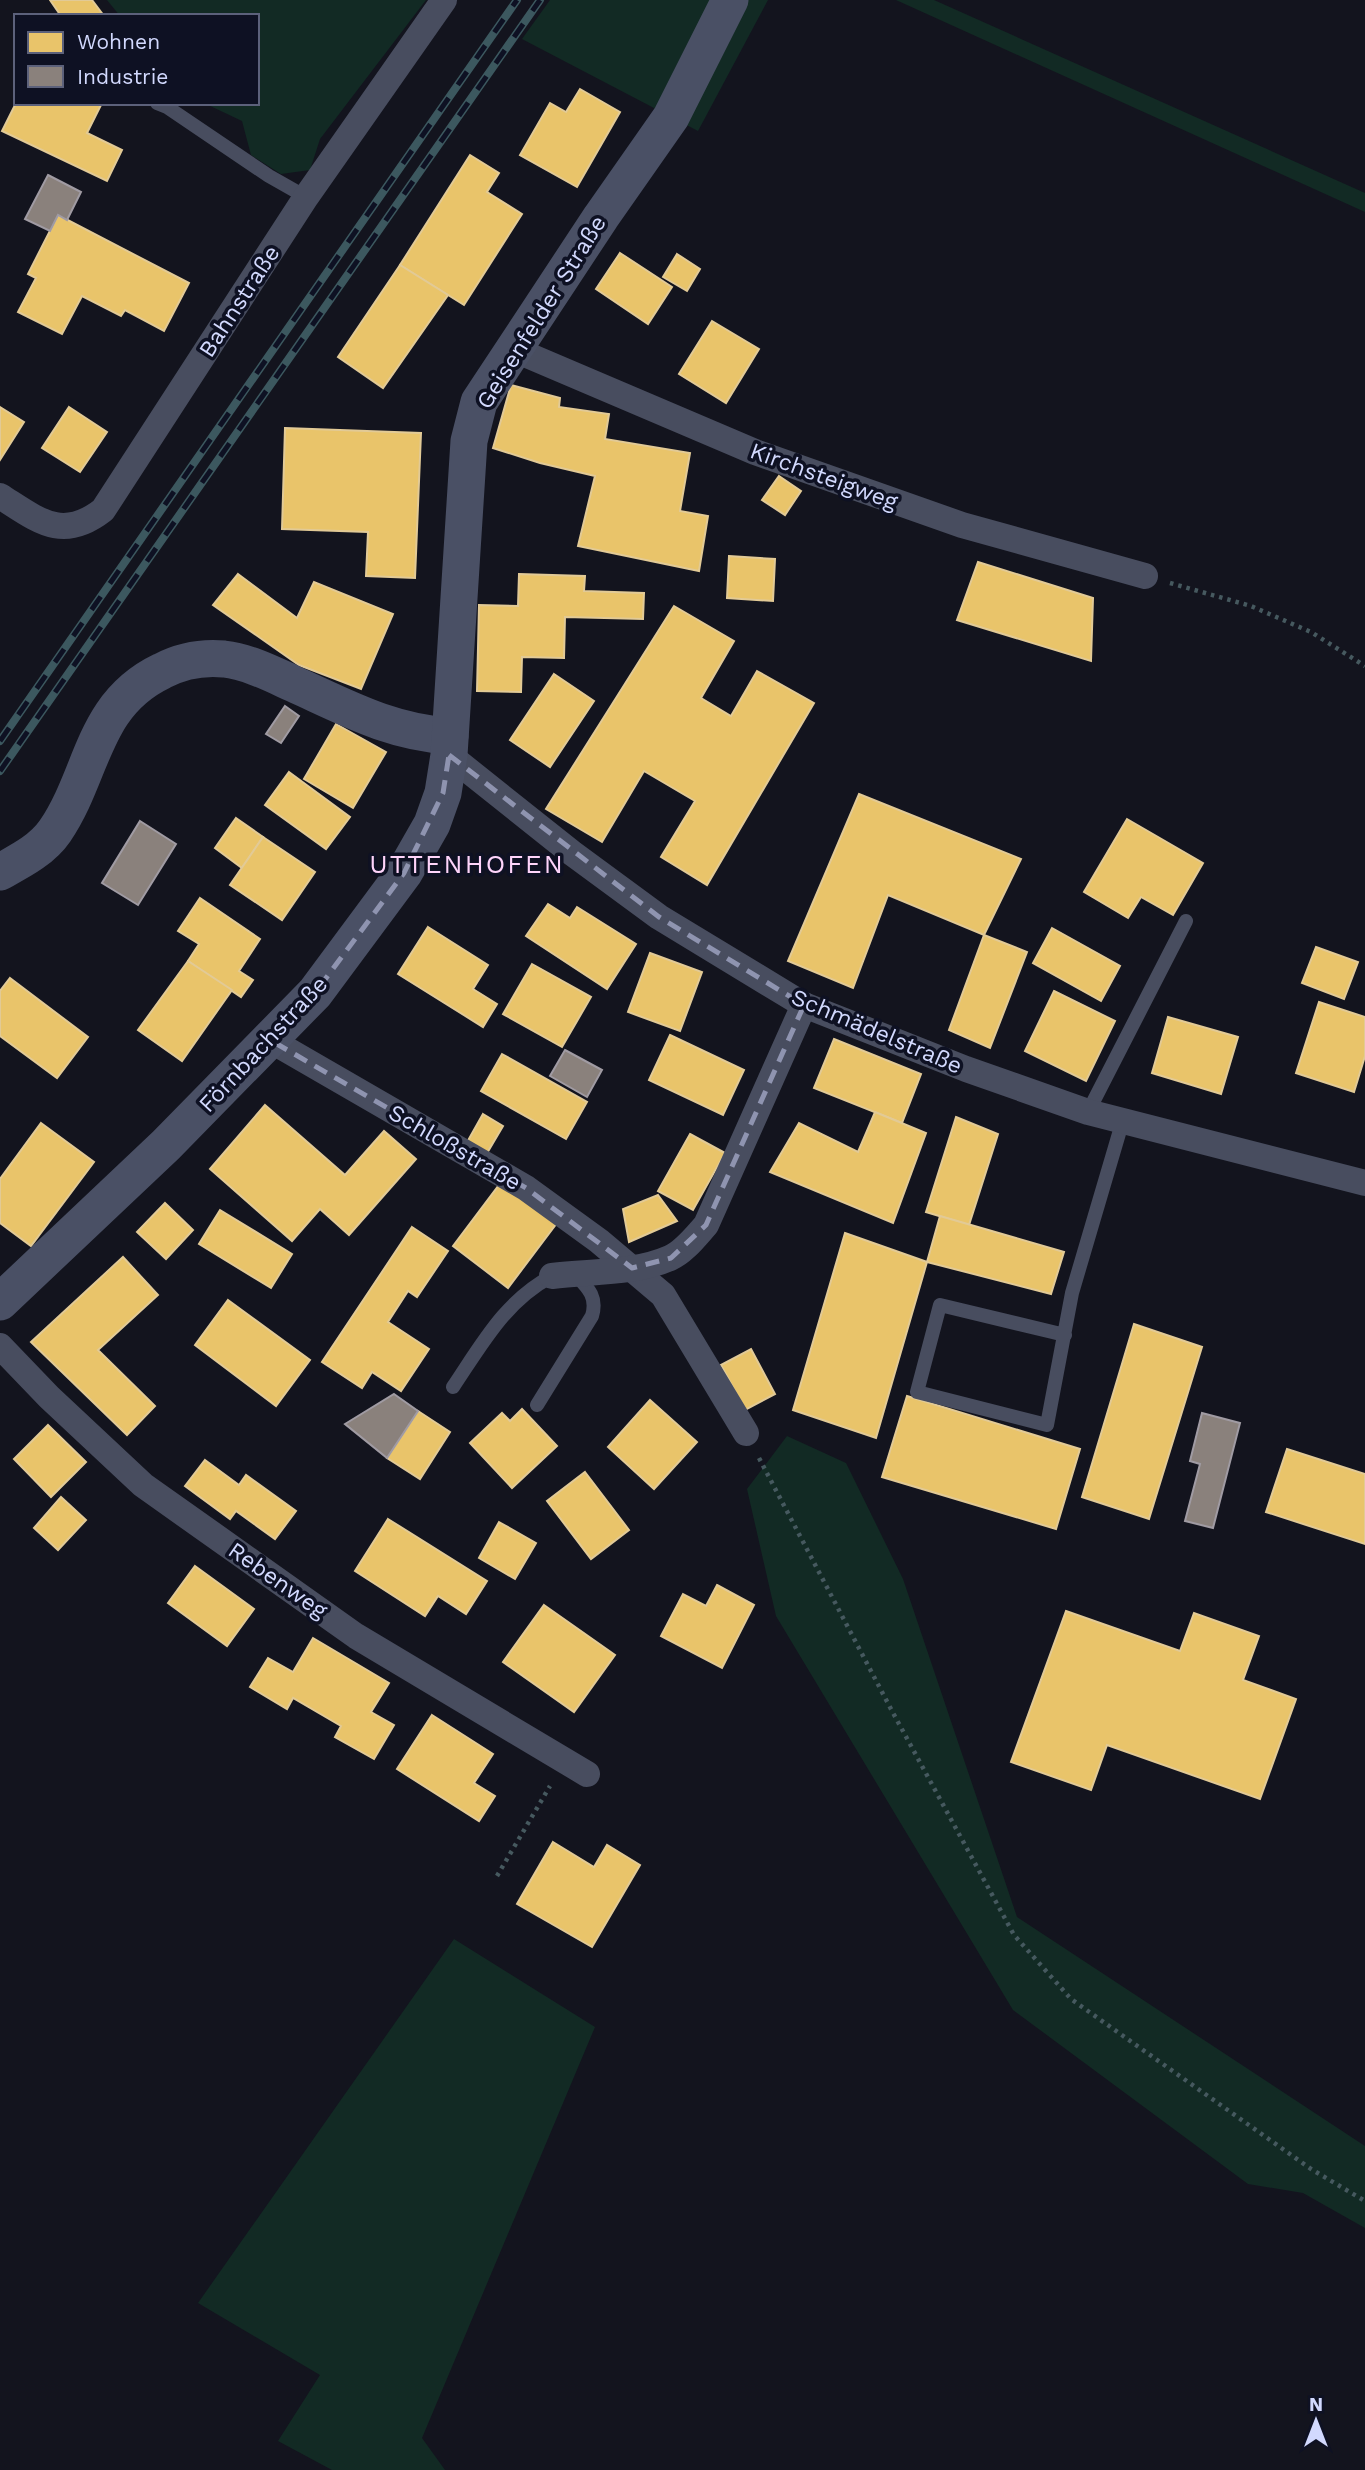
<svg xmlns="http://www.w3.org/2000/svg" width="1365" height="2470" font-family="'Work Sans',sans-serif">
<style>
.green{fill:#122a24}
.homes{fill:#e9c46a;stroke:#e2ca96;stroke-width:2}
.industry{fill:#8a817c;stroke:#a09ba3;stroke-width:2}
.lines{fill:none;stroke-linecap:round;stroke-linejoin:round}
.path{stroke:#46595f;stroke-width:4.5;stroke-dasharray:3.5 5;stroke-linecap:butt}
.lane{stroke:#484d5f;stroke-width:14}
.street{stroke:#484d5f;stroke-width:26}
.secondary{stroke:#4a5065;stroke-width:37}
.rail-casing{stroke:#3c585f;stroke-width:8}
.rail{stroke:#0e1123;stroke-width:5;stroke-dasharray:16;stroke-linecap:butt}
.marked{fill:none;stroke:#8f94b0;stroke-width:5;stroke-dasharray:14 9;stroke-linejoin:round}
.labels{text-anchor:middle;stroke-width:7;stroke-linejoin:round;paint-order:stroke}
.street-label{font-size:23px;fill:#d2d9fe;stroke:#0e1123}
.quarter-label{font-size:26px;letter-spacing:2px;fill:#fed4fa;stroke:#0e1123}
</style>
<rect width="100%" height="100%" fill="#13141e"/>
<!-- green -->
<g class="green">
<path d="M107 0H426L320 139 310 170 281 174 251 155 242 121 204 103H257V16H120Z"/>
<path d="M550 0H768L698 131 522 39Z"/>
<path d="M896 0H934L1365 193V212Z"/>
<path d="M787 1436 846 1463 903 1579 1017 1917 1365 2146V2228L1303 2193 1248 2184 1013 2010 776 1616 747 1489Z"/>
<path d="M454 1939 595 2027 422 2438 445 2470H332L278 2441 320 2375 198 2303Z"/>
</g>
<!-- homes -->
<g class="homes">
<path d="M50 0H92L104 16H61Z"/>
<path d="M580 89 620 112 577 187 520 155 550 103 566 112Z"/>
<path d="M16 103H102L87 133 122 150 107 181 2 131Z"/>
<path d="M470 155 499 173 487 192 522 214 464 305 400 265Z"/>
<path d="M58 215 189 283 164 331 125 310 121 316 82 296 62 334 18 312 36 278 28 274Z"/>
<path d="M620 253 672 287 648 324 596 289Z"/>
<path d="M677 254 700 269 687 291 663 277Z"/>
<path d="M400 265 448 295 383 388 338 357Z"/>
<path d="M712 321 759 349 726 403 679 374Z"/>
<path d="M511 385 560 398 559 407 609 414 605 439 690 453 680 511 708 516 699 571 578 546 595 476 540 463 493 448Z"/>
<path d="M0 407 24 422 0 460Z"/>
<path d="M69 407 107 432 80 472 42 448Z"/>
<path d="M285 428 421 433 415 578 366 576 368 532 282 529Z"/>
<path d="M779 476 801 491 785 515 762 500Z"/>
<path d="M729 556 775 559 773 601 727 598Z"/>
<path d="M978 562 1093 598 1091 661 957 620Z"/>
<path d="M238 574 297 618 314 582 393 614 361 689 299 665 213 605Z"/>
<path d="M519 574 585 576 584 591 644 593 643 619 565 617 564 658 522 657 521 692 477 691 479 605 518 606Z"/>
<path d="M674 606 734 641 701 698 731 716 757 671 814 703 707 885 661 857 695 801 644 771 602 842 546 809Z"/>
<path d="M554 674 594 701 550 767 510 740Z"/>
<path d="M336 724 386 752 353 808 304 779Z"/>
<path d="M289 772 350 817 326 849 265 805Z"/>
<path d="M859 794 1021 859 984 935 888 895 853 988 788 961Z"/>
<path d="M236 818 263 837 242 868 215 848Z"/>
<path d="M1127 819 1203 863 1173 915 1141 897 1128 918 1084 892Z"/>
<path d="M263 837 315 872 282 920 230 885Z"/>
<path d="M200 898 260 939 239 971 253 980 241 997 188 961 199 944 178 931Z"/>
<path d="M548 904 570 918 577 907 636 944 607 989 526 936Z"/>
<path d="M428 927 488 965 473 989 497 1004 483 1027 398 974Z"/>
<path d="M1052 928 1120 966 1101 1001 1033 963Z"/>
<path d="M984 935 1027 952 990 1048 949 1030Z"/>
<path d="M1316 947 1358 962 1344 999 1302 983Z"/>
<path d="M650 953 702 972 680 1031 628 1012Z"/>
<path d="M188 961 232 990 182 1061 138 1030Z"/>
<path d="M532 964 591 997 562 1047 503 1014Z"/>
<path d="M10 978 88 1037 57 1078 0 1036V991Z"/>
<path d="M1054 991 1115 1021 1086 1081 1025 1051Z"/>
<path d="M1319 1002 1365 1017V1056L1354 1092 1296 1073Z"/>
<path d="M1168 1017 1238 1037 1221 1094 1152 1073Z"/>
<path d="M670 1035 744 1070 723 1115 649 1080Z"/>
<path d="M834 1039 921 1074 902 1123 814 1088Z"/>
<path d="M502 1054 587 1102 566 1139 481 1091Z"/>
<path d="M265 1105 345 1175 384 1131 416 1159 349 1235 320 1209 292 1241 210 1169Z"/>
<path d="M875 1112 926 1133 893 1223 770 1172 799 1123 858 1152Z"/>
<path d="M483 1114 503 1126 486 1155 466 1144Z"/>
<path d="M956 1117 998 1134 969 1225 926 1212Z"/>
<path d="M41 1123 94 1162 31 1246 0 1223V1179Z"/>
<path d="M690 1134 725 1153 693 1210 658 1191Z"/>
<path d="M502 1181 557 1223 508 1288 453 1246Z"/>
<path d="M658 1195 677 1221 629 1242 623 1209Z"/>
<path d="M165 1203 193 1230 166 1259 137 1232Z"/>
<path d="M220 1210 292 1254 271 1288 199 1244Z"/>
<path d="M940 1216 1064 1252 1051 1294 927 1262Z"/>
<path d="M412 1227 448 1251 417 1297 408 1291 388 1322 429 1349 401 1391 372 1372 362 1388 322 1362Z"/>
<path d="M845 1233 927 1262 876 1438 793 1410Z"/>
<path d="M123 1257 158 1295 98 1350 155 1406 127 1435 31 1342Z"/>
<path d="M228 1300 310 1360 276 1406 195 1345Z"/>
<path d="M1134 1324 1202 1347 1149 1519 1082 1497Z"/>
<path d="M751 1349 775 1394 745 1410 721 1365Z"/>
<path d="M907 1396 1080 1449 1056 1529 882 1477Z"/>
<path d="M650 1400 697 1442 654 1489 608 1447Z"/>
<path d="M522 1409 557 1446 512 1488 470 1443 502 1413 510 1421Z"/>
<path d="M418 1411 450 1432 420 1479 387 1458Z"/>
<path d="M48 1425 86 1462 51 1497 14 1459Z"/>
<path d="M1287 1449 1365 1474V1544L1266 1512Z"/>
<path d="M205 1460 239 1485 246 1475 296 1511 275 1539 236 1511 230 1519 185 1486Z"/>
<path d="M585 1472 629 1530 591 1559 547 1501Z"/>
<path d="M61 1497 86 1520 58 1550 34 1528Z"/>
<path d="M388 1519 487 1581 466 1614 438 1596 425 1616 355 1571Z"/>
<path d="M499 1522 536 1543 515 1579 479 1558Z"/>
<path d="M195 1566 254 1609 227 1646 168 1603Z"/>
<path d="M717 1585 754 1605 722 1668 661 1636 683 1594 706 1606Z"/>
<path d="M544 1605 615 1655 574 1712 503 1662Z"/>
<path d="M1066 1611 1180 1651 1194 1613 1259 1636 1243 1680 1296 1699 1260 1799 1107 1745 1091 1790 1011 1762Z"/>
<path d="M313 1638 389 1683 371 1712 394 1725 374 1759 335 1737 341 1726 293 1698 287 1709 250 1687 268 1658 293 1672Z"/>
<path d="M432 1715 493 1754 474 1783 495 1796 479 1821 397 1769Z"/>
<path d="M553 1842 594 1867 607 1845 640 1865 592 1947 517 1904Z"/>
</g>
<!-- industry -->
<g class="industry">
<path d="M48 175 81 192 67 220 58 215 50 231 25 219Z"/>
<path d="M285 706 299 716 281 743 266 734Z"/>
<path d="M140 821 176 844 138 905 102 883Z"/>
<path d="M565 1050 602 1070 587 1097 550 1076Z"/>
<path d="M394 1394 418 1411 387 1458 345 1424Z"/>
<path d="M1202 1413 1240 1423 1213 1528 1185 1521 1200 1464 1190 1461Z"/>
</g>
<g class="lines">
<!-- path -->
<g class="path">
<path d="M1170 583 1251 606 1311 632 1365 666"/>
<path d="M759 1458 892 1711 1014 1935 1071 1999 1311 2169 1365 2201"/>
<path d="M497 1876 550 1786"/>
</g>
<!-- lane -->
<g class="lane">
<path d="M157 103 167 107 269 176 306 197"/>
<path d="M1088 1112 1186 921"/>
<path d="M1065 1335 940 1305 917 1392 1047 1425 1072 1293 1123 1120"/>
<path d="M453 1387C482 1344 505 1301 552 1276"/>
<path d="M537 1405 592 1316C598 1296 587 1287 574 1273"/>
</g>
<!-- street -->
<g class="street">
<path d="M513 349 755 452 962 525 1145 576"/>
<path d="M0 496C38 520 62 542 103 510L306 197 444 0"/>
<path d="M449 755 572 853 659 917 804 1005 966 1069 1088 1112 1365 1183"/>
<path d="M270 1040 526 1188 599 1241 663 1295 746 1433"/>
<path d="M552 1276C590 1271 634 1274 670 1258 684 1252 696 1236 706 1225L804 1005"/>
<path d="M0 1346 49 1397 143 1485 356 1636 587 1774"/>
</g>
<!-- secondary -->
<g class="secondary">
<path d="M0 872C20 861 42 850 55 831 94 774 91 705 162 671 181 661 202 657 224 659 249 662 272 674 294 684 347 708 390 732 450 736"/>
<path d="M0 1302 166 1145 315 993 404 873 432 824 443 793 449 755 469 441 479 402 601 217 671 117 730 0"/>
</g>
<!-- rail casing -->
<g class="rail-casing">
<g id="rail">
<path d="M0 741 517 0"/>
<path d="M0 771 540 0"/>
</g>
</g>
<!-- rail -->
<use href="#rail" class="rail"/>
</g>
<!-- marked area -->
<path class="marked" d="M449 755 659 917 804 1005 706 1225 671 1258 632 1268 526 1188 270 1040 315 993 404 873 443 793Z"/>
<g class="labels">
<!-- street labels -->
<g class="street-label">
<text transform="translate(239 301) rotate(-57)" y="8">Bahnstraße</text>
<text transform="translate(541 312) rotate(-58)" y="8">Geisenfelder Straße</text>
<text transform="translate(824 476) rotate(20)" y="8">Kirchsteigweg</text>
<text transform="translate(877 1031) rotate(23)" y="8">Schmädelstraße</text>
<text transform="translate(263 1044) rotate(-47)" y="8">Förnbachstraße</text>
<text transform="translate(455 1147) rotate(30)" y="8">Schloßstraße</text>
<text transform="translate(278 1580) rotate(35)" y="8">Rebenweg</text>
</g>
<!-- quarter labels -->
<g class="quarter-label">
<text x="467" y="873">UTTENHOFEN</text>
</g>
</g>
<!-- legend -->
<rect x="14" y="14" width="245" height="91" fill="#0e1123" stroke="#5c617b" stroke-width="2"/>
<rect x="28" y="32" width="35" height="21" fill="#e9c46a" stroke="#5c617b" stroke-width="2"/>
<text x="77" y="49" font-size="21" fill="#d2d9fe">Wohnen</text>
<rect x="28" y="66" width="35" height="21" fill="#8a817c" stroke="#5c617b" stroke-width="2"/>
<text x="77" y="84" font-size="21" fill="#d2d9fe">Industrie</text>
<!-- north arrow -->
<g transform="translate(1316 2421)" stroke="#0e1123" stroke-width="5" paint-order="stroke">
<path d="M0-5L12 26L0 18L-12 26Z" fill="#d2d9fe"/>
<text y="-10" font-size="19" font-weight="bold" text-anchor="middle" fill="#d2d9fe">N</text>
</g>
</svg>
